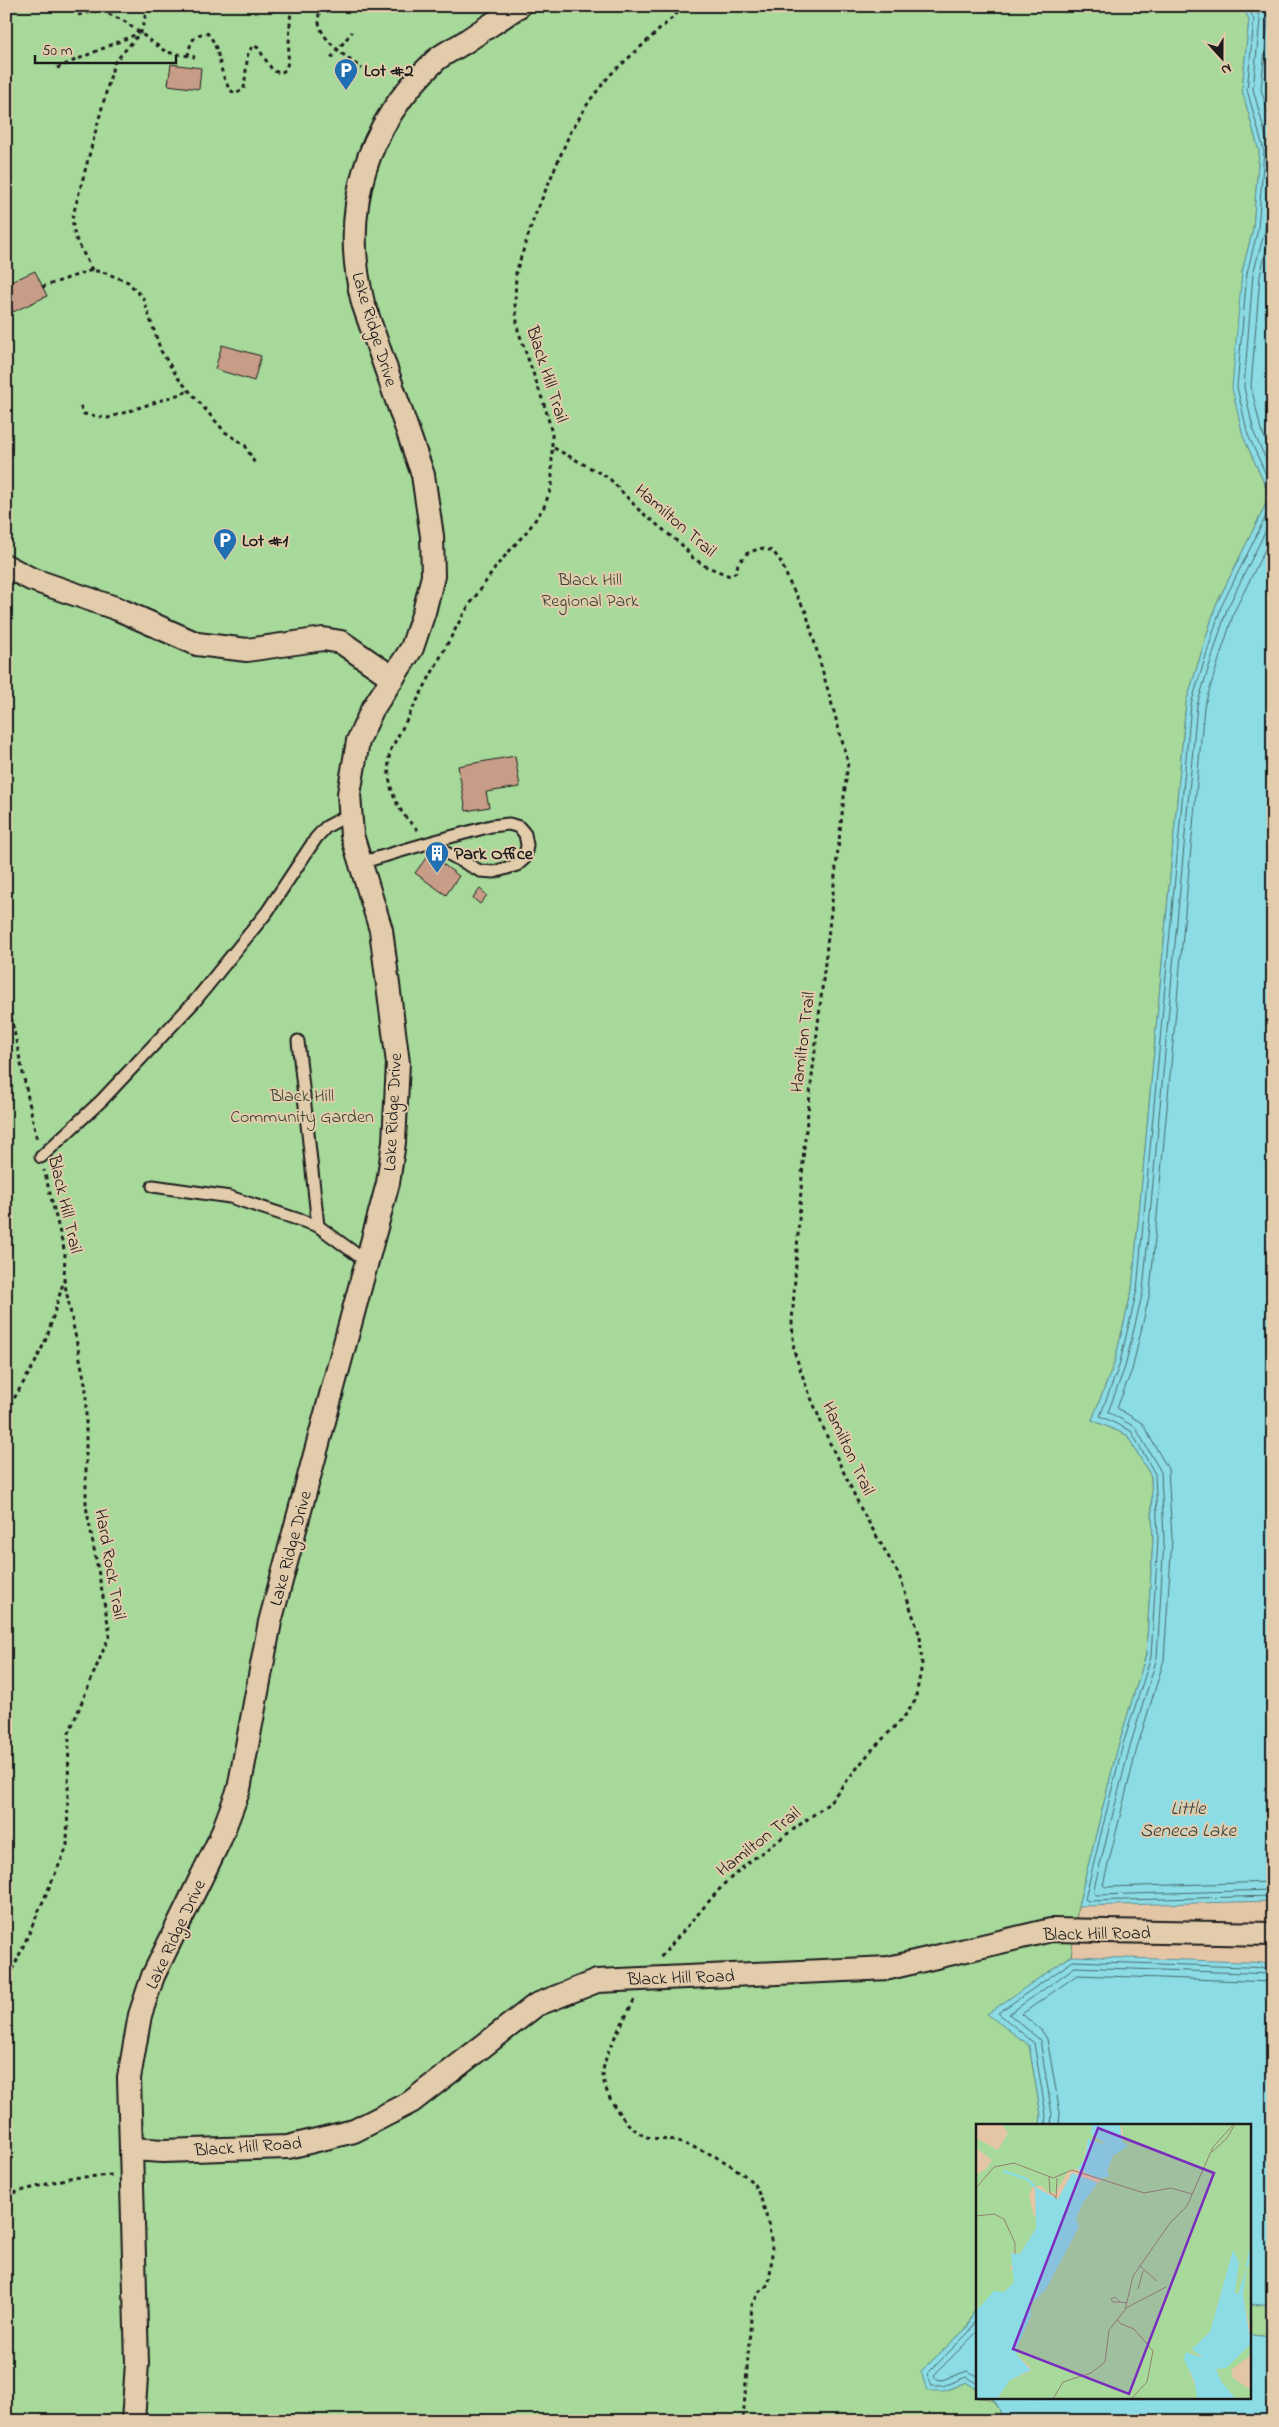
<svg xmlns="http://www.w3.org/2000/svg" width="1279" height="2427" font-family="'Indie Flower',sans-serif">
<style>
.green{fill:#a6d99a;stroke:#617a5b}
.water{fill:#8bdce5;stroke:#5f8f95}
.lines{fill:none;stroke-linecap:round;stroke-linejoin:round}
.shore{stroke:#48696c;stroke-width:1}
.building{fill:#c89d87;stroke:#1c1c1c}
.lane-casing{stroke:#1c1c1c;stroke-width:15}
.street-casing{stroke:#1c1c1c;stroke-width:26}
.path{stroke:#1c1c1c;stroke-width:3;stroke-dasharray:4 4;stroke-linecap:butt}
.lane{stroke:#e2ccab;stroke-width:11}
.street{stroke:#e2ccab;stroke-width:22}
.labels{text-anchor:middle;stroke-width:4;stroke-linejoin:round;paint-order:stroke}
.poi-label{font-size:18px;font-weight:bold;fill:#1c1c1c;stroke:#e2ccab;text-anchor:start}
.street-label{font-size:18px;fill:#1c1c1c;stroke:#e2ccab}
.park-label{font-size:18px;fill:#384235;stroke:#e2ccab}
.water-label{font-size:19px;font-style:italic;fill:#324244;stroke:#e2ccab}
.inset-river{fill:none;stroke:#8bdce5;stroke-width:2.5}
.inset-road{fill:none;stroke:#94816f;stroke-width:1}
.view{fill:#7b2cbf;fill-opacity:0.15;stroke:#7b2cbf;stroke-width:2.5}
.inset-edge{fill:none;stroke:#1c1c1c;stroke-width:2.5}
</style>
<rect width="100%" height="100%" fill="#e4c5a6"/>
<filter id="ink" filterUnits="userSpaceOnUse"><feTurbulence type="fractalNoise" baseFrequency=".02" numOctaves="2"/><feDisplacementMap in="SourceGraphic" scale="10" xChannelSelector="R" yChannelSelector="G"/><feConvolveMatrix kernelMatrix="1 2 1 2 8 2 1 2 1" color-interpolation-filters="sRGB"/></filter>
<g filter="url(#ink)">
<!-- green -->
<g class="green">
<path d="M6 6H1242L1249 19 1242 90 1259 151 1253 229 1242 272 1243 436 1270 496 1216 605 1186 703 1132 1290 1114 1364 1092 1420 1127 1435 1151 1476 1153 1539 1146 1655 1119 1743 1078 1906 1071 1956 988 2014 1029 2045 1041 2115 1040 2126H978V2301L967 2328 921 2371 944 2391 966 2382 978 2390V2398C998 2398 997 2404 1004 2421H6Z"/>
<path d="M1250 2304 1273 2306V2337L1250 2335Z"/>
</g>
<!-- water -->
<g class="water">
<path d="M1242 6H1273V1901L1078 1906 1119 1743 1146 1655 1153 1539 1151 1476 1127 1435 1092 1420 1114 1364 1132 1290 1186 703 1216 605 1270 496 1243 436 1232 388 1242 272 1253 229 1259 151 1242 90 1249 19Z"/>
<path d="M1071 1956 1273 1963V2306L1250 2304V2126H1040L1041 2115 1029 2045 987 2014Z"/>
<path d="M978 2301V2390L966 2382 944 2391H927L921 2371 967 2328Z"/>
<path d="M1250 2335 1273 2337V2421H1004L996 2402 991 2398H1250Z"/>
</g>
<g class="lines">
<!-- shore -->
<g class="shore">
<path d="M1248 6 1254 20 1247 90 1264 151 1258 229 1247 273 1237 387 1248 435 1273 490"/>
<path d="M1255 6 1260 20 1253 89 1270 152 1265 230 1253 274 1244 387 1254 433 1273 475"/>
<path d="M1264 6 1268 20 1261 89 1273 131"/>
<path d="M1273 220 1260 276 1251 386 1261 430 1273 456"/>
<path d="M1273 502 1221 607 1191 704 1137 1290 1119 1366 1100 1416 1131 1431 1155 1474 1158 1539 1151 1657 1123 1744 1085 1899 1088 1901 1273 1896"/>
<path d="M1273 516 1227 609 1197 705 1143 1291 1125 1367 1108 1412 1135 1427 1161 1472 1164 1539 1157 1658 1130 1746 1093 1892 1096 1895 1273 1890"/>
<path d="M1273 533 1234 612 1204 707 1150 1292 1132 1370 1117 1408 1142 1423 1168 1469 1172 1539 1164 1660 1137 1748 1103 1885 1106 1887 1273 1882"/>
<path d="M1045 2126 1046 2115 1034 2043 998 2013 1073 1961 1273 1968"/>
<path d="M1051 2126 1052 2114 1040 2040 1009 2014 1075 1967 1273 1974"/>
<path d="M1059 2126 1060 2113 1047 2039 1042 2031 1022 2014 1077 1975 1273 1982"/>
<path d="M978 2314 970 2331 927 2374 932 2386H943L966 2377 978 2384"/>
<path d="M978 2331 934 2375 936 2379 942 2380 967 2371 978 2376"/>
</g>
</g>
<!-- building -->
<g class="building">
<path d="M171 64 201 68 199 89 168 85Z"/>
<path d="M35 271 47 296 13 312 6 297V284Z"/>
<path d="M222 345 261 356 254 381 215 369Z"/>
<path d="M515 756 520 787 486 792 489 807 466 811 458 766Z"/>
<path d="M429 854 459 876 446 895 415 873Z"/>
<path d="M480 889 487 895 480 904 473 898Z"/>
</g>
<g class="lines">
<!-- lane casing -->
<g class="lane-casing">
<g id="lane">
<path d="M360 863 428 843 491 826 509 824 519 827 525 834 527 845 525 858 517 865 494 872 480 871 428 843"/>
<path d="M298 1041 318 1226"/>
<path d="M41 1157 102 1100 195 1001 267 912 316 838 326 827 350 814"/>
<path d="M153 1186 230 1197 318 1226 367 1262"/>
</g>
</g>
<!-- street casing -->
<g class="street-casing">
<g id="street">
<path d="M6 566 31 579 118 609 197 644 247 650 323 639 341 642 393 678"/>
<path d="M132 2149 163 2151 288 2147 354 2131 411 2102 536 2005 597 1981 889 1968 1051 1930 1273 1934"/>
<path d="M133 2421 137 2363 129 2078 140 2015 153 1976 220 1839 239 1789 270 1622 388 1183 394 1142 398 1063 381 930 352 835 349 794 358 741 372 710 412 648 424 612 433 576 432 536 423 475 363 303C340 210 365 126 436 60 443 54 453 49 462 44 481 31 500 19 519 6"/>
</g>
</g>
<!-- path -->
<g class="path">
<path d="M322 6C307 33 345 55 362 69"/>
<path d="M78 15 100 10 124 21 166 52 195 57"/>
<path d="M188 56C190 44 192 34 207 33 223 48 217 81 235 94L244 89 248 52 254 45 258 48 273 71 281 73 286 69 288 62 291 6"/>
<path d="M331 58 352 32"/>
<path d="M57 68 139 33"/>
<path d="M92 270 75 237 72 219 114 63 141 32 148 6"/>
<path d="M42 287 92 270 106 273 128 282 143 298 161 351 178 378 225 432 245 445 255 464"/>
<path d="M80 406 84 414 108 418 189 391"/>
<path d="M554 448 609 478 639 510 683 546 693 558 705 566 730 576 736 572 738 564 746 554 760 548 773 551 781 562 791 586 806 612 848 762 804 1147 792 1322 794 1351 805 1383 828 1439 861 1509 899 1575 920 1636 922 1665 915 1701 904 1717 870 1752 828 1804 749 1862 724 1884 659 1959"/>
<path d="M418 830C394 809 385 782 390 751L464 613 498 564 529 529 544 507 552 486V434L546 410 518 330 515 304 516 272 535 215 570 133 590 100 610 75 685 6"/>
<path d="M6 875V934"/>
<path d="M6 993 37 1140"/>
<path d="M6 1412 35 1363 47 1337 64 1280 65 1253 44 1170"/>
<path d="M6 1985 67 1847 69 1733 110 1634 86 1506V1388L64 1280"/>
<path d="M634 2000C625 2020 603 2053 603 2074 603 2095 627 2130 647 2137 656 2139 665 2139 674 2141 700 2148 730 2161 751 2181 763 2193 771 2233 772 2249 772 2261 770 2272 769 2284L760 2291 752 2305 743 2421"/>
<path d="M6 2195 69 2178 113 2175"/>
</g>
<!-- lane -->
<use href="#lane" class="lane"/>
<!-- street -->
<use href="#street" class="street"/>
</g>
</g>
<!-- icons -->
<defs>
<g id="parking-pin" transform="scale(1.25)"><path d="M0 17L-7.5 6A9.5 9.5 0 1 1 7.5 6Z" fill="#1f6fb2" stroke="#e2ccab"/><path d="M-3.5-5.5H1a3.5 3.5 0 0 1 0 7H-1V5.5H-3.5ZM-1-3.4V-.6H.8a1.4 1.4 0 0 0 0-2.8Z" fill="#fff"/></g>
<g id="building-pin" transform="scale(1.25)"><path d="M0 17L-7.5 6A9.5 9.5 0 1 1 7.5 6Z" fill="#1f6fb2" stroke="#e2ccab"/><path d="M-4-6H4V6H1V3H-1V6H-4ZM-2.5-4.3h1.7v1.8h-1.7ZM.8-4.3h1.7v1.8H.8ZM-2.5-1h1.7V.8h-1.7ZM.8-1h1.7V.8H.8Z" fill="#fff"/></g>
</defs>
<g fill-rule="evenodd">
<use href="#parking-pin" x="346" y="70"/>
<use href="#parking-pin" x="225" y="540"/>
<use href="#building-pin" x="437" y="853"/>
</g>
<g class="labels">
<!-- poi labels -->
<g class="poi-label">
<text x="364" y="76">Lot #2</text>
<text x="242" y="546">Lot #1</text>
<text x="454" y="859">Park Office</text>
</g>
<!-- street labels -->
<g class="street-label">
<text transform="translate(375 329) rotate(73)" y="6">Lake Ridge Drive</text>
<text transform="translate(548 374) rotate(72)" y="6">Black Hill Trail</text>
<text transform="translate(676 520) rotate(41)" y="6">Hamilton Trail</text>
<text transform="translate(802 1042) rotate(-83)" y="6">Hamilton Trail</text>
<text transform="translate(392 1112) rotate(-87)" y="6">Lake Ridge Drive</text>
<text transform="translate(66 1204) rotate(77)" y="6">Black Hill Trail</text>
<text transform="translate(849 1448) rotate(65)" y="6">Hamilton Trail</text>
<text transform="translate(290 1548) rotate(-75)" y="6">Lake Ridge Drive</text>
<text transform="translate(111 1564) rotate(80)" y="6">Hard Rock Trail</text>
<text transform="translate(758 1841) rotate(-38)" y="6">Hamilton Trail</text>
<text transform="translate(1097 1933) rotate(-1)" y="6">Black Hill Road</text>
<text transform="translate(175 1934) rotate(-65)" y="6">Lake Ridge Drive</text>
<text transform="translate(681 1977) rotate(-2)" y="6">Black Hill Road</text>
<text transform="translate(248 2146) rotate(-4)" y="6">Black Hill Road</text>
</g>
<!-- park labels -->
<g class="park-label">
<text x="590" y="585">Black Hill<tspan x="590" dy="21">Regional Park</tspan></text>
<text x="302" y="1101">Black Hill<tspan x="302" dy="21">Community Garden</tspan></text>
</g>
<!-- water labels -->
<g class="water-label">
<text x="1188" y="1814">Little<tspan x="1188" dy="22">Seneca Lake</tspan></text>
</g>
</g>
<!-- overview -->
<g transform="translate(976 2124)">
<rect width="275" height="275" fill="#e4c5a6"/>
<path d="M30 0H117L115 10 131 20 111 17 107 38 101 45 93 46 79 69 71 68 66 62H57L53 71 58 93 61 92 60 104 44 130 36 128 37 142H33L40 151 38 158 28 168 16 171 1 188 0 51 10 45 16 36 0 24V14L22 26 32 9 27 2ZM144 0H275V209L267 171 270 147 262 170 259 169 263 138 257 126 234 208 216 225 227 235 214 228 213 248 221 265V275H21L34 256 55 247 54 242 41 231 40 225 55 180 70 165 103 103 100 95 107 79 131 48 137 32 146 24 147 8ZM275 220V231L255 246 257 254 275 266V275H260L245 257 240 245 252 241Z" fill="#a6d99a"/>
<path d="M144 0 146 17 152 22 137 32 131 48 134 52 124 55 101 45 108 36 112 15 131 21 115 10 116 1ZM96 49 122 59 107 79 100 95 103 103 70 165 55 180V192L40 225 41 231 55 246 34 256 21 275H0V187L18 167 28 168 38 158 35 129 44 130 60 104 59 63 82 75ZM257 126 263 138 259 169 262 170 271 143 267 170 275 220 250 244 240 245 245 257 260 275H221L219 259 208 235 210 228 227 234 216 225 234 208Z" fill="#8bdce5"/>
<path class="inset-river" d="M27 47 51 55 59 63M271 143 275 125"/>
<path class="inset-road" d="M236 28 251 14 258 2M73 52 74 69 80 73M0 64 18 43 38 39 77 54 96 46 168 69 195 64 216 70M80 75 81 54M0 92 18 90 28 95 39 119V130M164 142 181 157M162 165 167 147M144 178 139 173 135 175 136 177 137 178H144L151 179M150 184 190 163M141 195 145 200 158 205 177 227 171 258 155 275M77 275 87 258 115 249 129 238 133 206 149 186 157 152 194 99 211 82 237 23 258 0"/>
<path class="view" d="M122 4 238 49 153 270 37 225Z"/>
<rect width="275" height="275" class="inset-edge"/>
</g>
<!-- margin -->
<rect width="1279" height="2427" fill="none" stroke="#e2ccab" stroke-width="25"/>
<rect x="12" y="12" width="1254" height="2402" fill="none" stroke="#1c1c1c" stroke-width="2" filter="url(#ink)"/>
<!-- north arrow -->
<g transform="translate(1222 58) rotate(159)" stroke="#e2ccab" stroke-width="4" paint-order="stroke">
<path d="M0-4L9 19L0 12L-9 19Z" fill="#1c1c1c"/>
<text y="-8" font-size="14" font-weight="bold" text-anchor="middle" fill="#1c1c1c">N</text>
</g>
<!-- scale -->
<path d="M35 55v8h141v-8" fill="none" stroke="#1c1c1c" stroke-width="2.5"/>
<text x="42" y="55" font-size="15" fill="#1c1c1c" stroke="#e2ccab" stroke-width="4" paint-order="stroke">50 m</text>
</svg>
